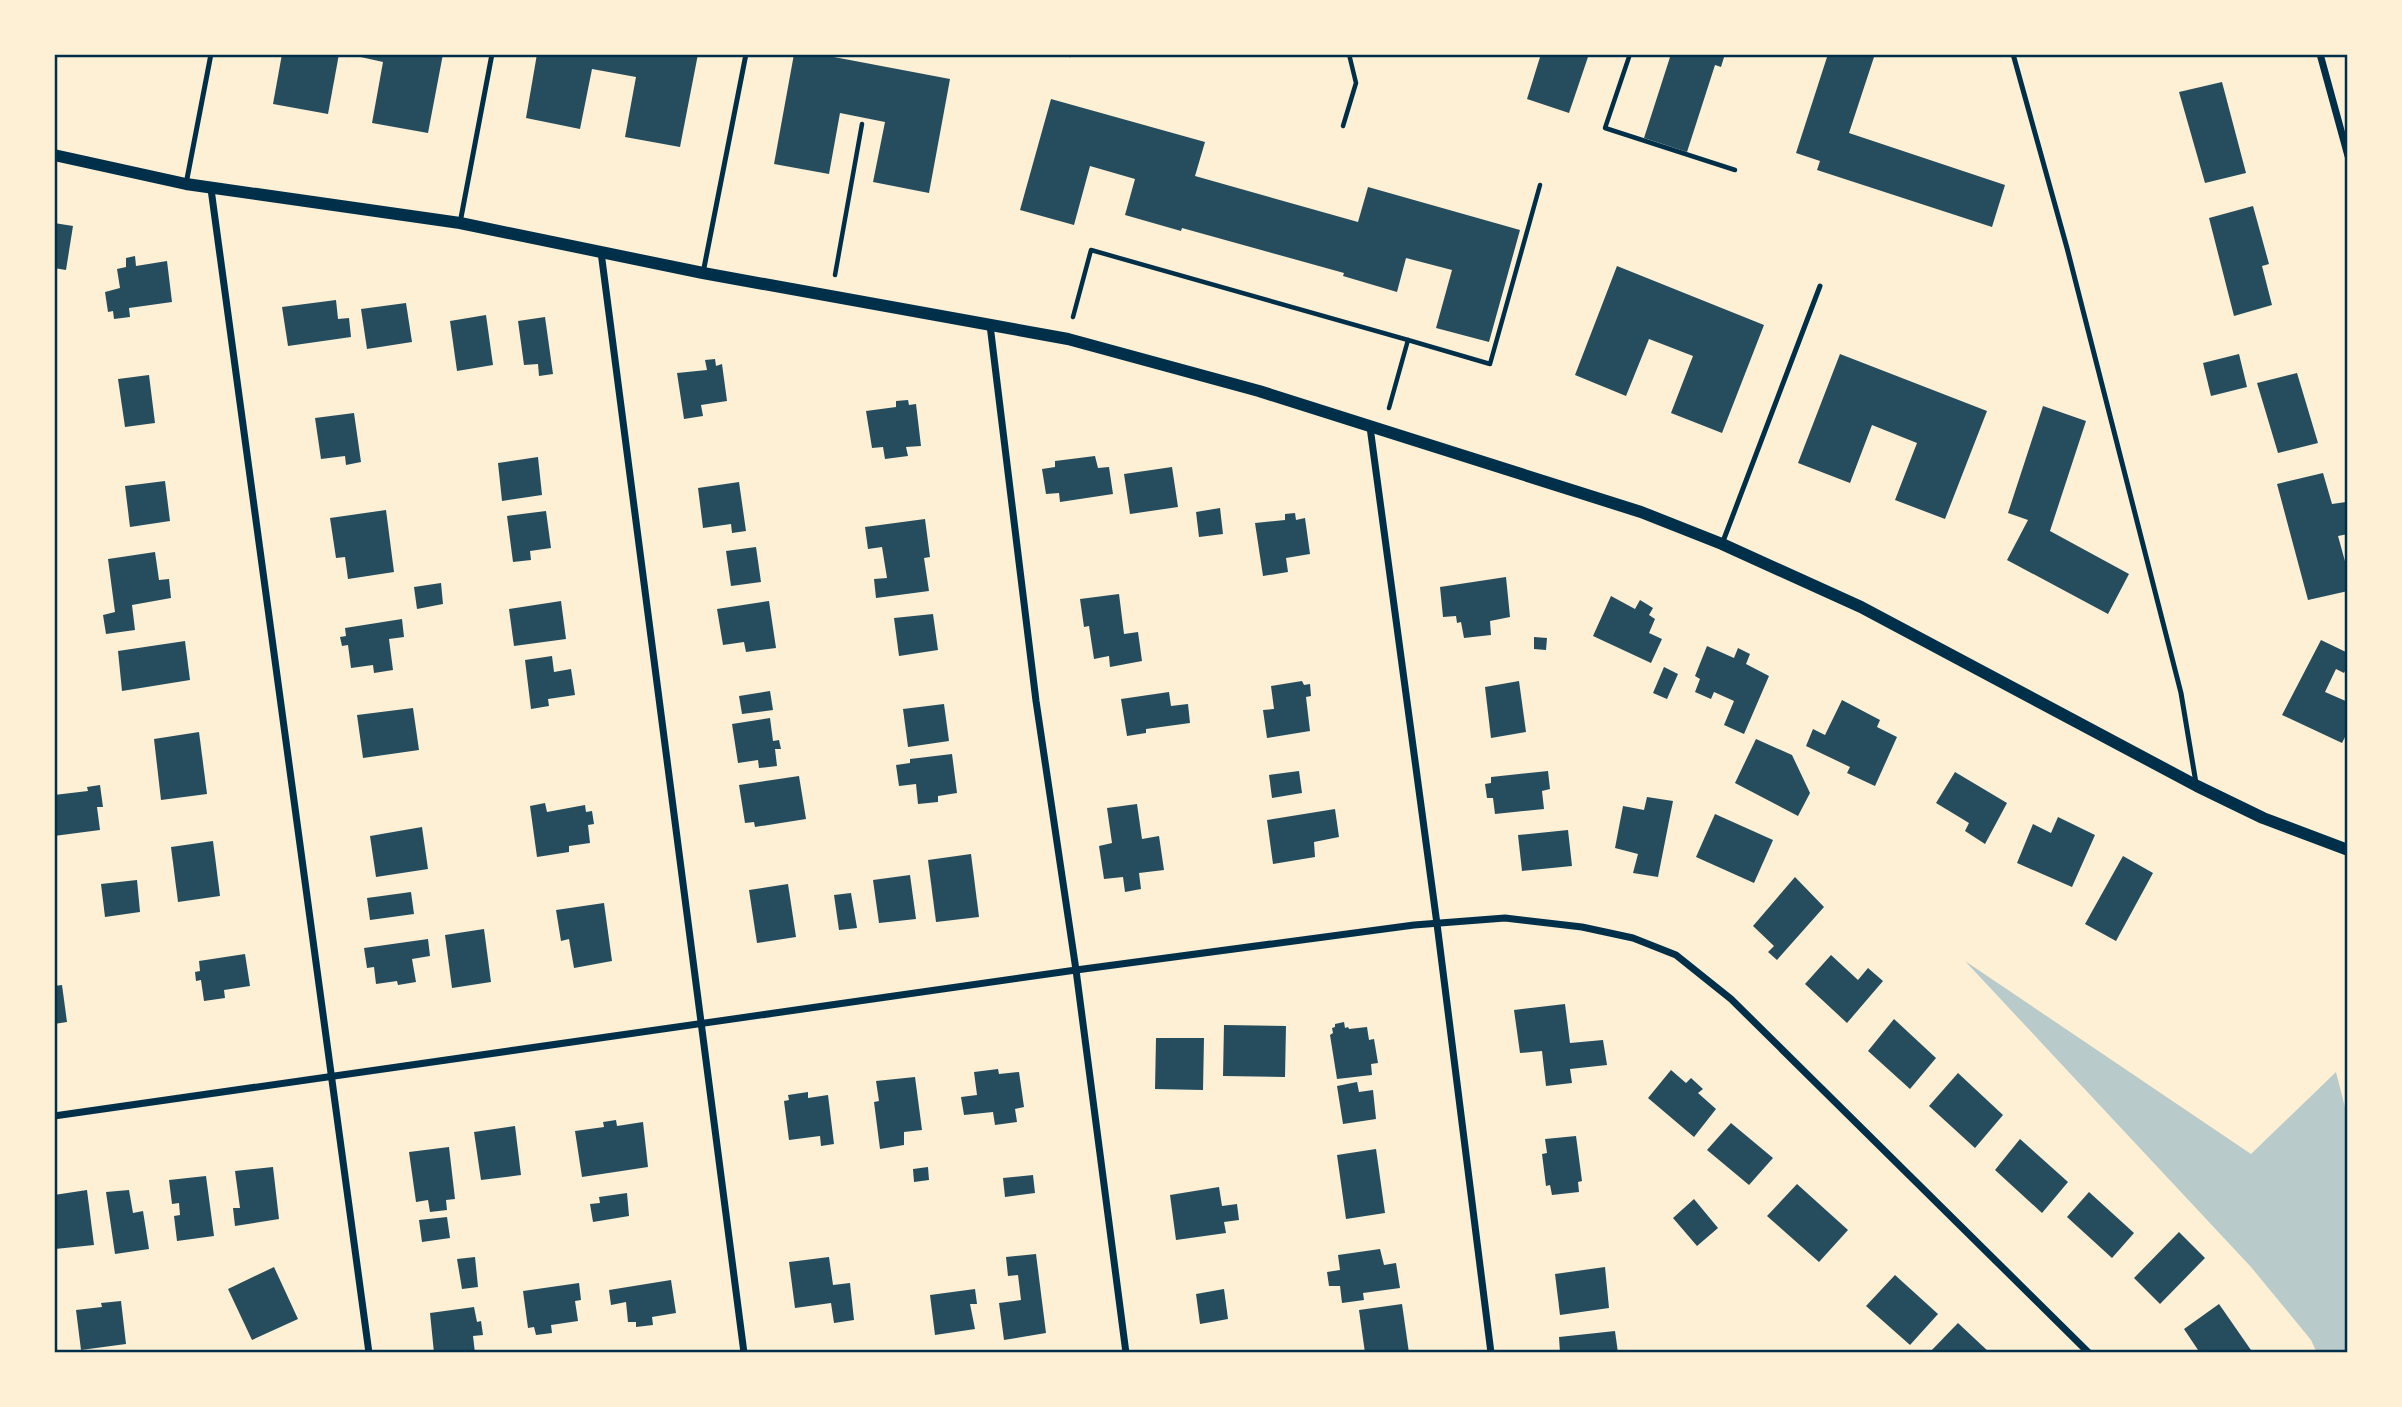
<svg xmlns="http://www.w3.org/2000/svg" width="2402" height="1407" font-family="'PT Sans',sans-serif">
<style>
.green{fill:#b9caca}
.building{fill:#264d5e}
.lines{fill:none;stroke-linecap:round;stroke-linejoin:round}
.path{stroke:#003049;stroke-width:4.5}
.service{stroke:#003049;stroke-width:5}
.minor{stroke:#003049;stroke-width:7}
.tertiary{stroke:#003049;stroke-width:12}
.neatline{fill:none;stroke:#003049;stroke-width:2.5}
</style>
<rect width="100%" height="100%" fill="#fdf0d5"/>
<!-- green -->
<path class="green" d="M1965 961 2251 1154 2336 1072 2348 1119V1353H2317L2311 1340 2251 1267Z"/>
<!-- building -->
<g class="building">
<path d="M282 54H339L328 114 273 104Z"/>
<path d="M347 54H443L428 133 372 123 383 62Z"/>
<path d="M537 54H698L680 147 625 137 636 77 592 69 580 129 526 118Z"/>
<path d="M794 54H818L950 79 929 193 873 182 885 122 840 113 829 174 774 164Z"/>
<path d="M1541 54H1589L1569 113 1527 99Z"/>
<path d="M1671 54H1725L1721 67 1715 65 1687 152 1644 138Z"/>
<path d="M1828 54H1875L1849 133 2005 185 1992 227 1817 170 1820 161 1796 153Z"/>
<path d="M2222 82 2246 173 2205 183 2179 92Z"/>
<path d="M1051 99 1205 142 1195 176 1358 222 1368 187 1520 230 1489 342 1436 328 1452 270 1406 258 1397 292 1343 276 1344 273 1182 228 1181 231 1125 215 1135 179 1090 166 1074 225 1020 210Z"/>
<path d="M2253 206 2269 264 2262 266 2272 305 2234 316 2209 218Z"/>
<path d="M54 223 73 226 66 270 54 268Z"/>
<path d="M135 256 136 266 167 261 172 302 129 308 130 317 114 319 113 311 108 312 105 292 120 288 117 269 126 267V258Z"/>
<path d="M1617 266 1764 325 1722 433 1671 413 1693 356 1649 339 1626 396 1575 375Z"/>
<path d="M336 300 338 319 349 318 351 337 288 346 282 307Z"/>
<path d="M406 303 412 342 367 349 361 309Z"/>
<path d="M486 315 493 365 457 371 450 321Z"/>
<path d="M545 317 553 374 539 376 538 364 524 365 518 321Z"/>
<path d="M1840 354 1987 411 1945 519 1895 500 1917 443 1872 425 1850 483 1798 463Z"/>
<path d="M2239 354 2247 387 2211 396 2203 363Z"/>
<path d="M715 359 716 366 722 364 727 401 701 405 703 416 684 419 677 373 707 370 705 360Z"/>
<path d="M2297 373 2318 443 2278 453 2257 383Z"/>
<path d="M149 375 155 423 125 427 118 379Z"/>
<path d="M908 400 909 405 916 404 921 446 906 447 908 456 885 459 883 447 872 448 866 411 896 407V401Z"/>
<path d="M2043 406 2086 421 2050 531 2129 574 2108 614 2007 560 2028 520 2008 513Z"/>
<path d="M354 413 361 462 346 465 345 456 321 459 315 418Z"/>
<path d="M1095 456 1098 468 1109 467 1113 494 1060 502 1059 493 1046 494 1042 469 1055 467V461Z"/>
<path d="M538 457 542 495 502 501 498 463Z"/>
<path d="M1172 467 1178 507 1130 514 1124 474Z"/>
<path d="M2323 473 2332 504 2346 502 2348 509V534L2338 536 2348 572V591L2308 600 2277 484Z"/>
<path d="M165 481 170 521 130 527 125 486Z"/>
<path d="M739 482 746 531 732 533 731 524 703 528 698 488Z"/>
<path d="M1220 508 1223 534 1199 537 1196 512Z"/>
<path d="M386 510 394 572 348 579 345 557 336 558 330 518Z"/>
<path d="M546 511 551 548 530 551 531 560 513 562 507 516Z"/>
<path d="M1295 513 1296 520 1305 518 1310 554 1286 558 1288 572 1263 576 1255 523 1285 520V514Z"/>
<path d="M925 519 930 557 924 558 929 591 876 598 874 579 887 578 882 547 868 549 865 527Z"/>
<path d="M756 547 761 582 731 586 726 551Z"/>
<path d="M155 552 159 580 169 579 171 598 132 605 135 630 106 634 103 615 115 612 108 559Z"/>
<path d="M1506 577 1510 617 1490 621 1491 635 1464 638 1461 622 1457 623 1456 616 1443 617 1440 587Z"/>
<path d="M441 583 443 604 417 609 414 587Z"/>
<path d="M1119 594 1124 634 1138 632 1142 661 1110 667 1109 656 1094 659 1089 626 1084 627 1080 599Z"/>
<path d="M1611 596 1635 609 1640 600 1653 608 1649 615 1655 619 1649 633 1662 639 1651 663 1593 636Z"/>
<path d="M561 601 566 639 514 646 509 609Z"/>
<path d="M769 601 776 648 746 652 744 642 723 645 717 609Z"/>
<path d="M933 614 938 650 899 656 894 618Z"/>
<path d="M402 619 404 637 389 639 393 670 374 673 373 665 351 668 348 645 342 646 340 637 346 636 345 628Z"/>
<path d="M1534 637 1547 638 1546 650 1534 649Z"/>
<path d="M2321 640 2348 653V665L2344 673 2336 669 2325 692 2348 702V731L2342 743 2282 715Z"/>
<path d="M185 641 190 680 122 691 118 651Z"/>
<path d="M1707 646 1734 658 1738 648 1750 654 1746 664 1769 676 1744 734 1724 725 1734 701 1714 692 1711 699 1695 692 1700 679 1695 676Z"/>
<path d="M552 656 554 672 571 669 575 695 548 699 549 706 531 709 525 660Z"/>
<path d="M1664 667 1678 674 1667 699 1653 693Z"/>
<path d="M1302 681 1304 685 1310 684 1311 696 1306 697 1310 731 1267 738 1263 710 1274 709 1271 686Z"/>
<path d="M1519 681 1526 732 1491 738 1485 687Z"/>
<path d="M770 691 773 710 742 714 739 696Z"/>
<path d="M1169 692 1171 706 1188 704 1190 723 1146 729V733L1127 736 1121 699Z"/>
<path d="M1842 700 1880 720 1877 727 1897 737 1875 786 1847 773 1850 767 1806 746 1813 729 1825 735Z"/>
<path d="M944 704 949 741 908 747 903 709Z"/>
<path d="M413 708 419 750 363 758 357 715Z"/>
<path d="M770 718 773 741 779 740 781 749H775L777 766 759 768 758 760 738 763 732 724Z"/>
<path d="M199 732 207 794 161 800 154 739Z"/>
<path d="M1756 739 1792 755 1810 793 1798 816 1735 783Z"/>
<path d="M952 754 957 793 938 796V802L918 804 916 784 899 786 896 765 910 763V759Z"/>
<path d="M1299 771 1302 793 1272 798 1269 775Z"/>
<path d="M1548 771 1550 789 1542 791 1544 809 1495 814 1493 798H1487L1485 784 1491 783V777Z"/>
<path d="M1955 772 2007 803 1985 844 1965 831 1969 823 1936 803Z"/>
<path d="M799 776 806 819 755 827 754 822 745 823 739 785Z"/>
<path d="M100 785 103 807H97L100 830 54 836V795L88 791 87 787Z"/>
<path d="M1647 797 1673 801 1658 877 1633 873 1638 854 1615 848 1623 806 1644 810Z"/>
<path d="M545 803 547 812 585 805 586 812 592 811 594 824 588 825 590 843 569 846V852L537 857 530 806Z"/>
<path d="M1137 804 1142 839 1159 836 1164 870 1139 873 1141 889 1125 892 1123 877 1104 879 1099 846 1112 843 1107 808Z"/>
<path d="M1335 809 1339 837 1314 842 1315 857 1273 864 1267 820Z"/>
<path d="M1715 814 1773 840 1754 883 1696 857Z"/>
<path d="M2058 817 2095 835 2072 887 2017 863 2033 824 2051 833Z"/>
<path d="M422 827 428 869 376 877 370 836Z"/>
<path d="M1568 830 1572 866 1522 871 1518 835Z"/>
<path d="M213 841 220 896 178 902 171 847Z"/>
<path d="M971 854 979 917 936 922 928 860Z"/>
<path d="M2123 856 2153 873 2116 941 2085 924Z"/>
<path d="M910 875 916 919 879 923 873 880Z"/>
<path d="M1795 877 1824 907 1777 960 1768 952 1774 946 1753 926Z"/>
<path d="M137 880 140 912 105 917 101 884Z"/>
<path d="M788 884 796 937 757 943 749 890Z"/>
<path d="M411 892 414 914 370 920 367 898Z"/>
<path d="M851 893 857 928 839 930 834 895Z"/>
<path d="M604 903 612 961 574 968 569 939 561 941 556 910Z"/>
<path d="M484 929 491 982 452 988 445 935Z"/>
<path d="M428 939 430 956 412 959 416 982 398 985 397 981 376 984 374 967 367 968 364 948Z"/>
<path d="M245 954 250 986 224 990 225 998 204 1001 201 980 196 981 195 972 200 971 199 961Z"/>
<path d="M1831 955 1858 980 1868 968 1883 981 1847 1023 1805 984Z"/>
<path d="M62 985 67 1022 54 1024V986Z"/>
<path d="M1565 1004 1570 1043 1603 1040 1607 1065 1570 1069 1572 1083 1546 1086 1542 1051 1520 1053 1514 1010Z"/>
<path d="M1894 1019 1936 1058 1910 1089 1868 1051Z"/>
<path d="M1344 1022 1345 1028 1348 1027 1349 1029 1367 1027 1369 1040 1374 1039 1378 1063 1371 1064 1372 1075 1337 1079 1330 1035 1333 1033 1332 1028 1335 1027V1024Z"/>
<path d="M1224 1025 1286 1026 1285 1077 1223 1076Z"/>
<path d="M1156 1038H1204L1203 1090 1155 1089Z"/>
<path d="M998 1069 999 1074 1019 1072 1024 1107 1015 1109 1017 1122 995 1125 993 1112 964 1115 961 1097 977 1095 974 1072Z"/>
<path d="M1671 1070 1686 1083 1691 1078 1703 1089 1698 1093 1716 1109 1694 1137 1648 1098Z"/>
<path d="M1958 1073 2003 1115 1975 1148 1929 1106Z"/>
<path d="M915 1077 922 1130 904 1132V1145L880 1149 874 1102 879 1101 876 1081Z"/>
<path d="M1357 1082 1359 1092 1373 1090 1376 1119 1343 1124 1337 1086Z"/>
<path d="M808 1092V1098L828 1095 834 1144 821 1146 820 1136 789 1140 784 1101 789 1100 788 1095Z"/>
<path d="M616 1120 617 1126 643 1122 648 1167 582 1177 575 1131 604 1127 603 1122Z"/>
<path d="M1731 1123 1773 1158 1749 1185 1707 1150Z"/>
<path d="M515 1126 521 1175 481 1180 474 1132Z"/>
<path d="M1576 1136 1582 1181 1578 1182 1579 1192 1552 1195 1550 1185 1546 1186 1542 1154 1547 1153 1545 1139Z"/>
<path d="M2020 1139 2068 1182 2042 1213 1995 1170Z"/>
<path d="M449 1147 455 1199 446 1200 447 1210 430 1212 428 1200 416 1202 409 1152Z"/>
<path d="M1376 1149 1385 1213 1346 1219 1337 1155Z"/>
<path d="M273 1167 279 1219 235 1226 233 1208H240L235 1171Z"/>
<path d="M928 1167 929 1180 914 1182 913 1169Z"/>
<path d="M1033 1175 1035 1193 1005 1197 1003 1178Z"/>
<path d="M206 1176 214 1236 177 1241 174 1216 180 1215 179 1203 172 1204 169 1180Z"/>
<path d="M1797 1184 1848 1230 1819 1262 1767 1216Z"/>
<path d="M1219 1187 1222 1206 1237 1204 1239 1220 1224 1222 1226 1233 1176 1240 1170 1195Z"/>
<path d="M87 1190 94 1245 55 1249 54 1195Z"/>
<path d="M129 1190 133 1213 143 1211 149 1249 115 1254 106 1192Z"/>
<path d="M2089 1192 2134 1233 2112 1258 2067 1217Z"/>
<path d="M627 1193 629 1216 593 1222 590 1204 600 1203 599 1197Z"/>
<path d="M1694 1199 1718 1228 1697 1246 1673 1218Z"/>
<path d="M447 1217 450 1238 422 1242 419 1220Z"/>
<path d="M2179 1232 2205 1258 2160 1304 2134 1278Z"/>
<path d="M1380 1249 1384 1265 1396 1263 1400 1288 1363 1293 1364 1300 1342 1303 1340 1286H1329L1327 1272 1340 1270 1338 1255Z"/>
<path d="M1036 1254 1046 1333 1004 1340 999 1303 1021 1300 1018 1275 1008 1276 1006 1257Z"/>
<path d="M475 1257 478 1287 462 1289 457 1259Z"/>
<path d="M829 1257 833 1285 850 1283 854 1320 834 1323 831 1303 795 1308 789 1262Z"/>
<path d="M274 1267 298 1319 252 1340 228 1289Z"/>
<path d="M1605 1267 1609 1308 1560 1315 1555 1274Z"/>
<path d="M1895 1275 1938 1314 1910 1345 1866 1306Z"/>
<path d="M671 1280 676 1313 652 1317 653 1325 636 1327V1322H628L626 1302 611 1305 609 1290Z"/>
<path d="M579 1283 581 1300 575 1301 578 1321 551 1325 552 1333 536 1335 534 1327 528 1328 523 1291Z"/>
<path d="M975 1289 977 1304H970L975 1329 935 1335 930 1295Z"/>
<path d="M1224 1289 1228 1319 1200 1324 1196 1294Z"/>
<path d="M121 1301 126 1344 81 1350 76 1310 102 1307 101 1303Z"/>
<path d="M1402 1304 1409 1353H1365L1359 1310Z"/>
<path d="M2219 1304 2253 1353H2200L2184 1329Z"/>
<path d="M474 1307 477 1322 481 1321 483 1335 473 1336 475 1353H434L430 1313Z"/>
<path d="M1958 1323 1990 1353H1929Z"/>
<path d="M1615 1331 1618 1353H1560L1559 1337Z"/>
</g>
<g class="lines">
<!-- path -->
<g class="path">
<path d="M1630 54 1605 128 1735 170"/>
<path d="M1070 55V54"/>
<path d="M1343 126 1356 83 1349 54"/>
<path d="M835 275 862 124"/>
<path d="M1073 317 1091 250 1408 340 1389 408"/>
<path d="M1408 340 1490 364 1540 185"/>
</g>
<!-- service -->
<g class="service">
<path d="M2013 54 2067 248 2181 693 2196 783"/>
<path d="M186 184 211 54"/>
<path d="M460 223 492 54"/>
<path d="M703 273 746 54"/>
<path d="M1722 544 1820 286"/>
</g>
<!-- minor -->
<g class="minor">
<path d="M2320 54 2348 156"/>
<path d="M211 189 369 1353"/>
<path d="M601 252 744 1353"/>
<path d="M990 325 1036 701 1076 970 1126 1353"/>
<path d="M1370 427 1437 924 1491 1353"/>
<path d="M54 1116 1076 970 1414 925 1505 918 1582 927 1633 938 1676 955 1731 999 2089 1353"/>
</g>
<!-- tertiary -->
<path class="tertiary" d="M54 155 186 184 460 223 703 273 1068 339 1259 391 1641 512 1722 544 1861 607 2197 786 2263 818 2348 850"/>
</g>
<!-- border -->
<rect width="2402" height="1407" fill="none" stroke="#fdf0d5" stroke-width="112"/>
<rect x="56" y="56" width="2290" height="1295" class="neatline"/>
</svg>
